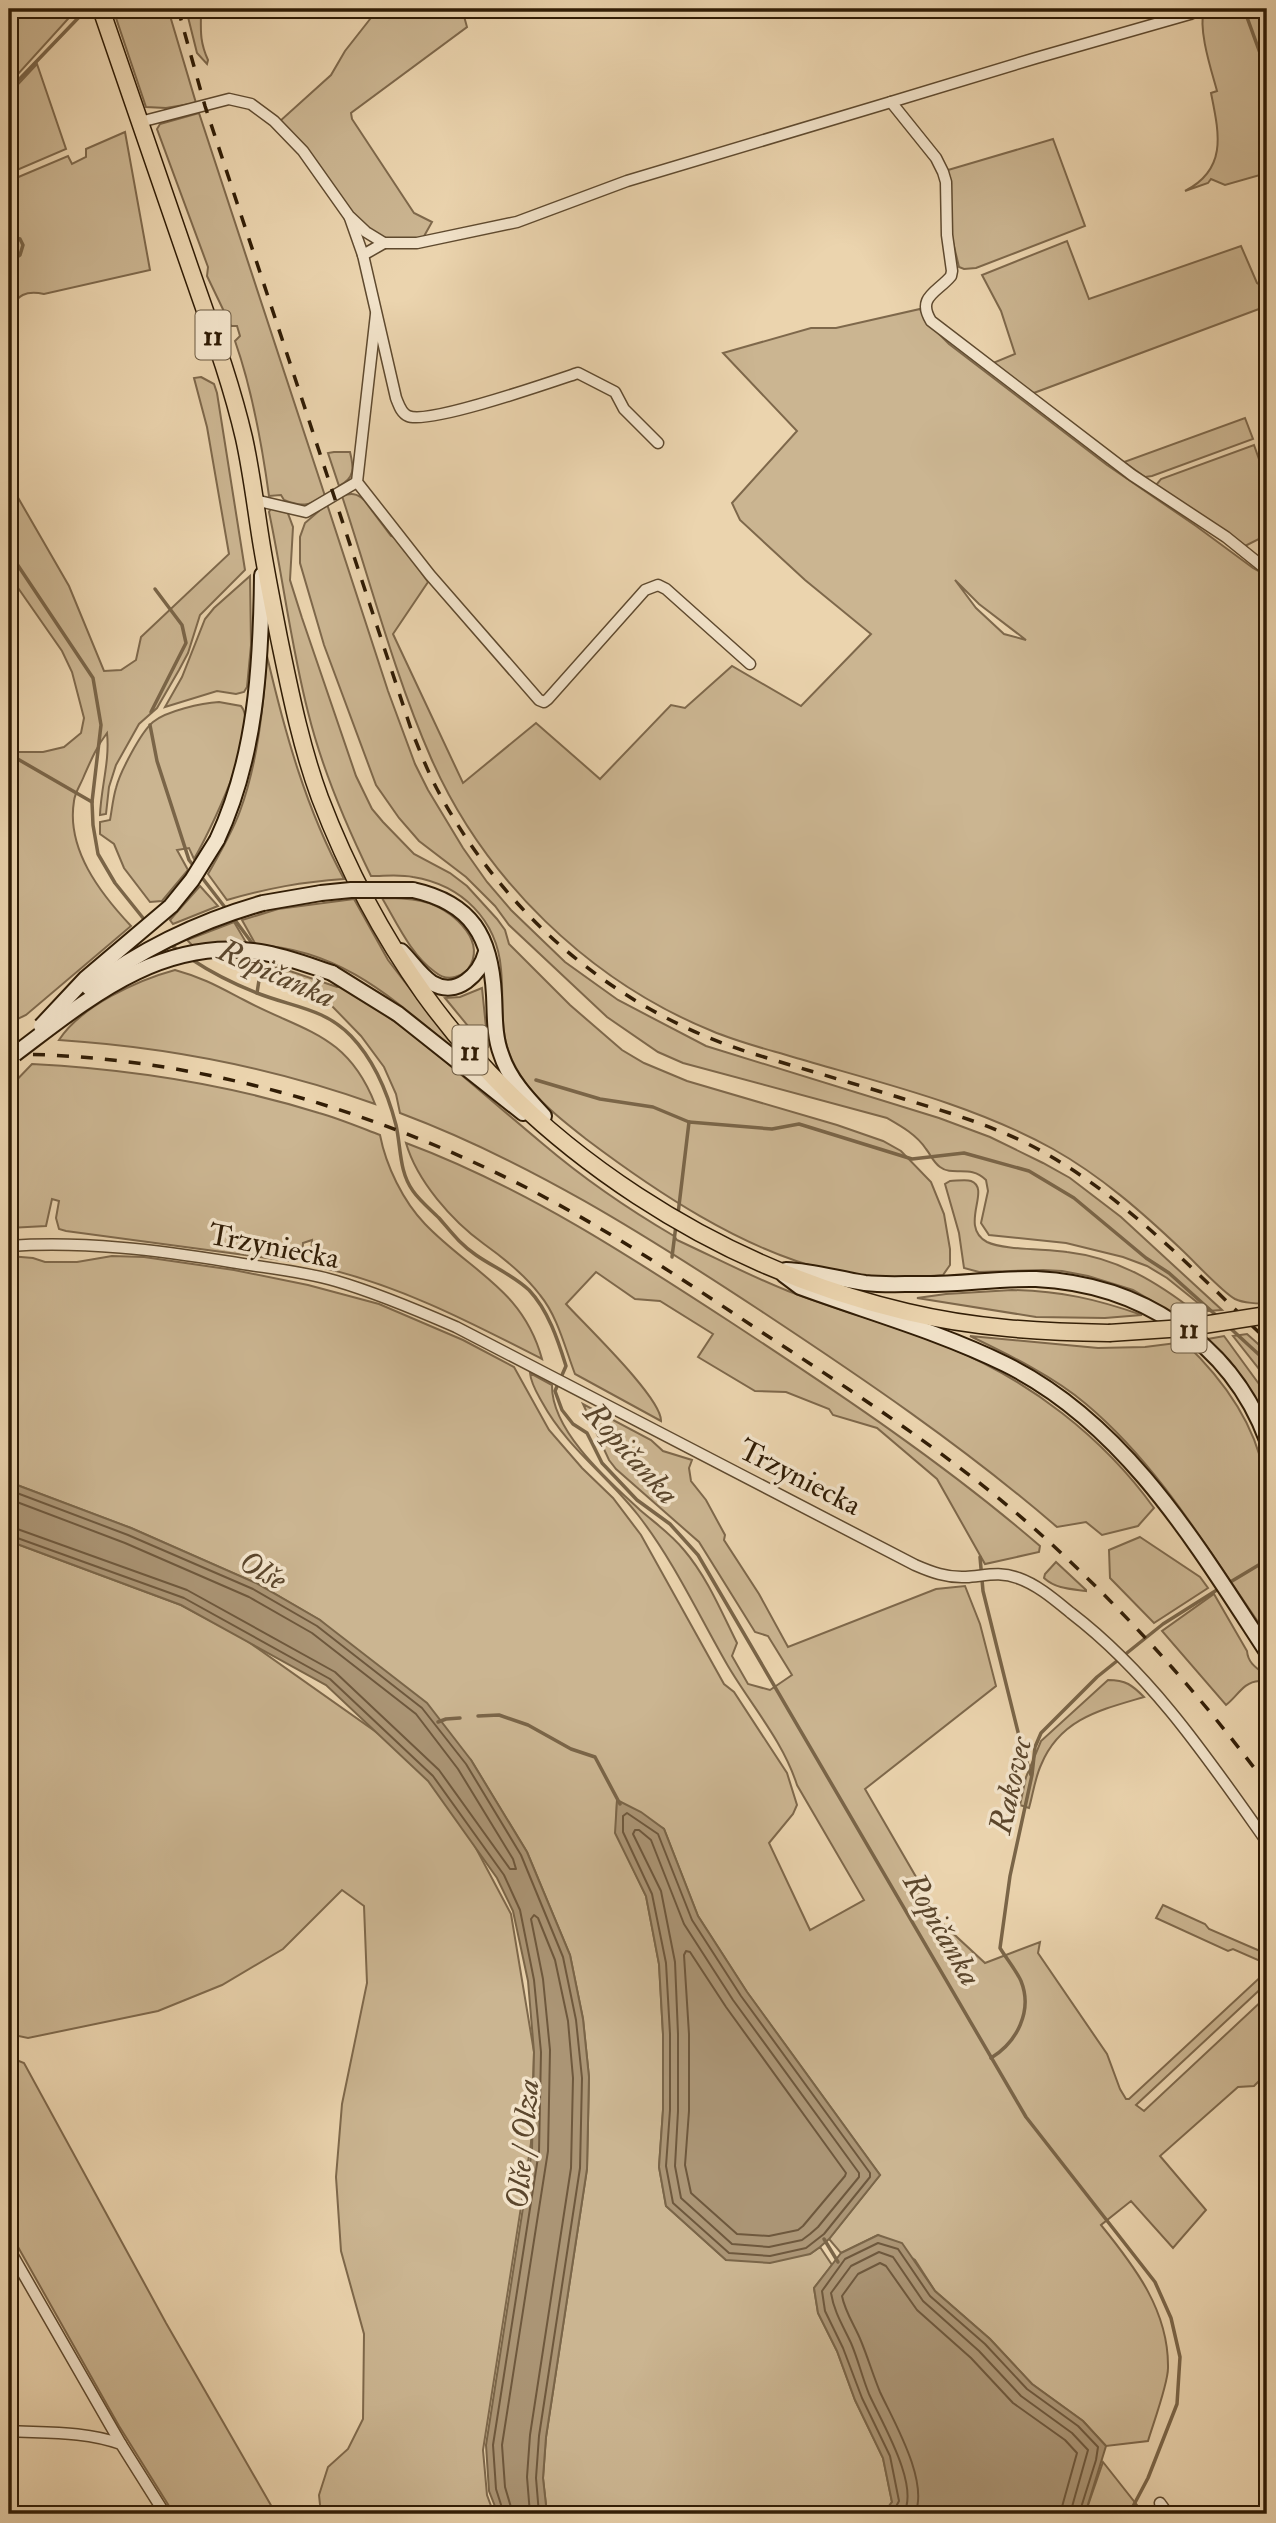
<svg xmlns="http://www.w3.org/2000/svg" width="1276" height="2523" font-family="'IM FELL Double Pica',serif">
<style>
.green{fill:#cbb591;stroke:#7e684b;stroke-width:2;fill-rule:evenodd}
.water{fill:#ab9575;stroke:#7a6548;stroke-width:2}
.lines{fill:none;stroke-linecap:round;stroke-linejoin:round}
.shore{stroke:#6e583d;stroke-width:2}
.stream{stroke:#7a6548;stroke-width:3.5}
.street-casing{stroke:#5f4a2f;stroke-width:13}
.secondary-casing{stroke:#301c05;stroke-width:18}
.primary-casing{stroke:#301c05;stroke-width:19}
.street{stroke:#f2e3ca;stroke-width:10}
.secondary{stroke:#f2e3ca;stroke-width:14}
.primary{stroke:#ebd4ae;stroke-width:16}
.rail{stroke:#301c05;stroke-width:3.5;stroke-dasharray:12 12;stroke-linecap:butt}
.secondary-bridge-casing{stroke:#301c05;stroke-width:18;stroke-linecap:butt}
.primary-bridge-casing{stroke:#301c05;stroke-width:19;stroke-linecap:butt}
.secondary-bridge{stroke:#f2e3ca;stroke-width:14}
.primary-bridge{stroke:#ebd4ae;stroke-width:16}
.labels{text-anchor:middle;stroke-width:7;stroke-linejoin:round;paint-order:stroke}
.shield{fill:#f2e3ca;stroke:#6a5840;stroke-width:2}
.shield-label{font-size:28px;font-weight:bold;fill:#301c05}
.street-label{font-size:30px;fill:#301c05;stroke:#f2e3ca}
.water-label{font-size:32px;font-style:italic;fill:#5b462c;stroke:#f2e3ca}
</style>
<rect width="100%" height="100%" fill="#ebd4ae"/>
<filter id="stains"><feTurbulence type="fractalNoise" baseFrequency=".00286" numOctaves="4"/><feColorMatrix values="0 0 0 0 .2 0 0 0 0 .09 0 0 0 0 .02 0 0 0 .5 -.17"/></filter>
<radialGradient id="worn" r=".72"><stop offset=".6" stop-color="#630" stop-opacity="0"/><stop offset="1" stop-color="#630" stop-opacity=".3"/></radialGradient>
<!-- green -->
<g class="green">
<path d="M16 9H77L9 84V12Z"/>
<path d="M113 9H168L196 103 166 108 146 107Z"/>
<path d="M186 9H201C201 29 199 40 208 60L207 64 197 53Z"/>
<path d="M374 9H462L467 27 351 113 352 119 414 213 432 222 423 238C409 239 392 242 379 237 353 225 300 147 280 121L331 75 345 51 374 14Z"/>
<path d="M1204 9H1267V173L1225 185 1211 179 1208 183 1185 191C1228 169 1219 133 1211 93L1217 91C1211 69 1198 30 1204 9Z"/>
<path d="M37 64 66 149 10 173 9 94Z"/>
<path d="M199 113 325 496C309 506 301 507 284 500L281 495 269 496C262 445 252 389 235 341L240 336 237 326H231L207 276 208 267 157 129 160 124Z"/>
<path d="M125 132 150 270 44 294C26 290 17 295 9 311V181L68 156 72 164 86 157V149Z"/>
<path d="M1053 139 1085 226 976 268 964 269 959 267 952 238 948 170Z"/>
<path d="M1067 241 1089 299 1241 246 1257 283 1267 289V306L1031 394 993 363 1015 354 1001 311 982 275Z"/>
<path d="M920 309 926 321 949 344 1107 465 1196 526 1253 568 1267 576V1303C1259 1304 1243 1303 1235 1299 1222 1292 1194 1261 1182 1250 1142 1212 1101 1176 1053 1149 972 1104 881 1083 793 1057 766 1049 738 1042 712 1031 589 981 484 879 431 758 395 676 370 581 342 496 351 493 357 493 364 500L391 536 397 538 428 582 393 634 463 783 536 723 600 779 671 705 685 708 732 666 801 706 871 634 805 580 740 520 732 503 797 431 723 353 811 328H836ZM955 580 979 604 1026 640 1004 634 976 608Z"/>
<path d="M201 377 214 384 217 393 245 570 200 615 188 653 179 670 157 708 139 724 116 765 109 787 106 814 100 815C101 787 110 761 107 733 97 746 91 760 84 776 81 784 75 792 74 801 66 849 100 893 131 926L26 1015 9 1023V750L17 752H43L64 747 81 733 84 718 72 672 62 651 9 575V482L69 586 104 671 121 670 136 660 141 637 229 554 207 427 194 378Z"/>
<path d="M1245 418 1253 439 1152 476 1145 477 1124 462Z"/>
<path d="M1254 445 1267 482V535L1243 547 1156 485 1161 479Z"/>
<path d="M334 452H350C354 468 355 478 339 486L328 453Z"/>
<path d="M327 504 388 691 415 764 428 790 463 848 487 882 511 910 565 962 618 1000 706 1046 939 1118 990 1137 1043 1163 1070 1178 1121 1217 1222 1310 1208 1311 1167 1278 1147 1266 1123 1257 1066 1243 989 1235 981 1223 988 1191 986 1180C970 1164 953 1177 940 1167 933 1162 931 1155 926 1149 917 1135 901 1126 887 1118L683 1063 658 1052 607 1017 509 925 495 906 466 877 419 841 399 818 376 785 324 645 300 563V537L305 523Z"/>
<path d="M271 508 287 511 293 527 290 580 302 618 356 776 372 809 383 822 414 854 450 873 467 886 497 919 505 930 509 944 570 1005 622 1050 644 1063 687 1081 837 1125 883 1141 901 1151 931 1182 944 1214 950 1249V1265L943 1275C904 1279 864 1279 827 1270 741 1249 655 1191 586 1139 563 1121 537 1101 521 1076 496 1039 505 1010 501 969 497 920 462 885 413 877 400 874 385 876 371 876 345 823 322 769 308 712 291 646 283 578 269 512Z"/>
<path d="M250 576 251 645 247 687 244 692 236 694 217 691 165 707 182 677 205 619 214 608Z"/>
<path d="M267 656C285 733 306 809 344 879 301 882 269 888 227 900L208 874C220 853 232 833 240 811 258 762 263 708 267 656Z"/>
<path d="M219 702 241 706C261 729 208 835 194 859L189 848 177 850 188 870 162 901 150 902 124 868 114 844 100 834V822L110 820C112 809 113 798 116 788 120 772 141 732 153 722 166 711 202 703 219 702Z"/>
<path d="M200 886 218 906 173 924 170 920Z"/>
<path d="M382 898C396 898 411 898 425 902 449 908 484 937 471 964 468 971 463 975 455 977 448 979 441 977 435 972 411 955 397 923 382 898Z"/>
<path d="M354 899 388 960 460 1054C396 1002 343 949 256 945L242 920 278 909Z"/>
<path d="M234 922 247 944 193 946 187 940Z"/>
<path d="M233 963 281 968 337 987 343 986C415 1031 478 1090 543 1144 583 1178 628 1209 674 1236L677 1240C714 1257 750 1276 788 1291 841 1311 895 1326 948 1347 1029 1380 1103 1437 1154 1508L1138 1526 1102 1535 1086 1522 1057 1527C963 1446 861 1377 758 1309 644 1234 528 1161 400 1113L396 1094 384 1067 361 1036 332 1006 274 985 278 973 255 972Z"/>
<path d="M175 970C204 978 219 987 244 1000 304 1032 347 1033 375 1104 274 1068 167 1047 59 1040 81 1006 138 980 175 970Z"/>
<path d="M482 988 488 1047 486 1048 445 998 460 997Z"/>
<path d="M32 1064C129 1069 226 1084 319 1113 340 1119 359 1127 380 1135 386 1166 403 1201 425 1224 471 1272 523 1289 542 1359 470 1322 395 1283 315 1266L311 1252 312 1240 303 1243 302 1258 297 1262 66 1231 59 1229 56 1218 59 1201 52 1199 46 1226 9 1228V1088Z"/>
<path d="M406 1143C524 1187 631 1257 735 1325 840 1394 945 1464 1040 1546L1039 1552 985 1564 937 1479 877 1428 833 1415 829 1409 786 1392 755 1391 698 1357 713 1334 660 1301 635 1299 596 1272 566 1304C584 1324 662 1398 661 1421L575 1374C565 1348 558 1317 540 1295 525 1275 505 1259 484 1244 452 1221 417 1181 406 1143Z"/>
<path d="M950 1181C956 1181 966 1179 971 1181 992 1189 958 1226 987 1242 1003 1250 1048 1249 1067 1252 1118 1258 1157 1282 1197 1313L1176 1315 1133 1290 1088 1276 1062 1271 1043 1270 979 1272 964 1268 959 1233 945 1184Z"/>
<path d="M9 1256 33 1258 45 1262H77L112 1256 144 1257 234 1270 308 1285 379 1304 463 1340 514 1367 549 1430 582 1468 613 1498 641 1535 724 1684 734 1692 787 1773 797 1805 793 1814 769 1843 810 1930 864 1900 797 1785C783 1741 751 1705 728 1666 699 1616 674 1561 638 1515 607 1475 567 1448 542 1402 537 1393 531 1384 530 1373L552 1385C551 1431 610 1482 640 1510 655 1523 671 1534 684 1550 707 1577 721 1611 737 1643L732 1656 748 1684 770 1690 792 1675 768 1636 755 1632 699 1542 616 1469 609 1460 583 1404 651 1440 663 1451 692 1460 689 1468 691 1481 706 1500 725 1535 724 1540 759 1594 788 1647 936 1589 965 1586 980 1624 996 1686 865 1789 944 1925 985 1963 1040 1942 1038 1953 1107 2054 1120 2089 1126 2099H1129L1267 1971V1983L1136 2105 1144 2111 1267 1996V2073L1254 2086 1238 2087 1160 2156 1206 2210 1173 2248 1131 2201 1101 2225C1135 2267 1169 2311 1168 2368 1168 2384 1153 2424 1148 2441L1106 2446 1083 2421 1032 2384 990 2339 935 2291 915 2260 878 2235 841 2253 829 2239 880 2175 747 1992 698 1916 664 1829 617 1801 616 1833 646 1896 659 1964 663 2034V2110L659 2167 666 2206 726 2260 810 2254 820 2247 832 2265 814 2288 818 2313 837 2351 855 2400 883 2458 892 2502 883 2514H547L543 2478 546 2437 587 2169 589 2077 583 2019 570 1955 527 1852 471 1760 320 1620 256 1583 131 1528 9 1482Z"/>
<path d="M1012 1290C1061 1291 1096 1299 1142 1315L1105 1318 1036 1317 917 1298 946 1294Z"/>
<path d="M1247 1334 1267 1352V1379L1233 1336Z"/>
<path d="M970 1336 1098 1348 1145 1347 1184 1342C1221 1377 1254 1422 1264 1473 1268 1497 1267 1520 1267 1543 1267 1574 1267 1604 1267 1635 1211 1555 1161 1467 1086 1404 1055 1377 1007 1354 970 1336Z"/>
<path d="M1224 1336 1267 1395V1420L1230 1361 1208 1339Z"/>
<path d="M1140 1537 1200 1577 1208 1588 1154 1623 1110 1578 1109 1550Z"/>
<path d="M9 1541 181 1605 243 1638 437 1775 511 1914 534 2052 531 2143 483 2450 487 2495 494 2514H321L319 2495 328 2467 348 2449 363 2419 364 2334 341 2251 336 2177 342 2104 367 1983 364 1906 342 1890 283 1949 222 1985 158 2011 28 2038 9 2034Z"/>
<path d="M1056 1562 1086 1590V1591C1071 1589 1056 1589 1044 1578L1045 1574Z"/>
<path d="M1214 1594 1247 1651C1248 1664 1258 1669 1267 1676V1689L1259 1681C1243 1682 1238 1696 1226 1705L1162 1631Z"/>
<path d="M1108 1680C1126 1680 1132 1685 1144 1697 1100 1710 1060 1719 1041 1765 1035 1778 1033 1794 1029 1808L1020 1805 1026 1777 1041 1741Z"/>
<path d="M1163 1905 1205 1924 1209 1929 1267 1954V1964L1233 1949 1228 1951 1156 1918Z"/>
<path d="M9 2057 24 2063 166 2323 276 2514H174L119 2426 9 2231Z"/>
<path d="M1103 2462 1144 2514H1085Z"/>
</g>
<!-- water -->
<g class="water">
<path d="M9 1482 131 1528 256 1583 320 1620 427 1703 471 1760 527 1852 570 1955 583 2019 589 2077 587 2169 546 2437 543 2478 547 2514H498L489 2491 486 2445 532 2150 534 2052 528 1981 513 1911 497 1878 428 1781 326 1685 181 1605 9 1541Z"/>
<path d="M617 1800 641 1812 664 1829 698 1916 747 1992 880 2175 829 2239 820 2247 810 2254 770 2263 726 2260 666 2206 659 2167 663 2110V2034L659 1964 646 1896 615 1833Z"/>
<path d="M878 2235 902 2243 935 2291 990 2339 1032 2384 1083 2421 1106 2446 1085 2514H883L892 2502 883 2458 855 2400 837 2351 818 2313 814 2288 841 2253Z"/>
</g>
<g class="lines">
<!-- shore -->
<g class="shore">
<path d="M9 1490 128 1535 253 1589 317 1626 422 1708 466 1764 521 1855 563 1957 576 2020 582 2078 580 2168 539 2436 536 2478 539 2514"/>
<path d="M9 1499 125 1543 249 1597 312 1633 416 1714 458 1769 513 1859 516 1869H510L439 1770 335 1672 187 1590 9 1526"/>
<path d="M9 1535 184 1598 330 1679 433 1776 504 1875 520 1910 534 1980 541 2052 539 2151 493 2445 496 2489 504 2514"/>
<path d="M627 1813 658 1834 692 1920 741 1996 870 2173V2177L824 2234 806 2248 770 2256 729 2253 673 2203 666 2166 670 2110V2034L666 1963 652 1894 623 1832V1816Z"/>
<path d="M635 1830H639L651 1840 684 1924 733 2000 859 2173V2177L818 2227 810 2234 802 2240 769 2247 732 2244 681 2198 675 2166 678 2111V2034L675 1962 661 1891 633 1834Z"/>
<path d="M686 1951 690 1952 726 2007 846 2173 845 2176 803 2226 798 2230 769 2236 737 2234 691 2193 685 2165 689 2111V2034L684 1955Z"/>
<path d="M513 2514 505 2487 502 2445 548 2151 550 2050 543 1979 531 1919 534 1915 538 1918 555 1960 568 2021 573 2078 571 2168 530 2435 527 2477 530 2514"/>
<path d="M892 2514 899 2501 890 2456 862 2398 843 2348 825 2311 822 2291 845 2259 878 2243 898 2249 930 2296 985 2344 1027 2389 1078 2426 1098 2447 1096 2460 1079 2514"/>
<path d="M903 2514C921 2487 881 2421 869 2394 862 2377 858 2359 851 2343 843 2326 834 2312 831 2293L851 2266 879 2252 893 2257 923 2301 979 2351 1021 2396 1072 2433 1088 2450 1070 2514"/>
<path d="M915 2514C929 2481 894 2422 880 2392 873 2375 868 2358 861 2341 855 2326 845 2312 842 2296L858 2274 880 2263 886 2266 917 2310 971 2358 1013 2403 1065 2440 1077 2453 1060 2514"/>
</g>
<!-- stream -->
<g class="stream">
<path d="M1244 9 1264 64 1267 84"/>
<path d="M9 90 82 14 95 9"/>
<path d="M9 182 12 191 13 220 11 232 13 237 20 239 23 245 20 255 9 262"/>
<path d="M9 271V276"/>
<path d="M9 552 93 678 101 725 92 802 93 825 98 854 115 883 147 923"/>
<path d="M151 712 186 643 182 625 155 589"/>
<path d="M150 725 157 761 189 860 196 869"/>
<path d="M9 754 92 802"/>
<path d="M200 875 227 910"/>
<path d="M232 916 255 947"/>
<path d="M168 943 182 953"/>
<path d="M191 959C212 973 234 984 257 993 292 1007 324 1008 351 1036 374 1060 388 1094 396 1125 401 1147 399 1172 413 1191 420 1201 430 1209 439 1218 452 1233 459 1243 476 1255 493 1267 513 1275 529 1290 548 1310 558 1340 566 1366L555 1391 562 1410 573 1424 587 1433 602 1463 637 1500 670 1524 698 1555 1026 2117 1155 2282 1171 2318 1180 2357 1177 2404 1148 2478 1129 2514"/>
<path d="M257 993 260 974"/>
<path d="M536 1080 600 1099 653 1107 689 1122 772 1129 799 1124 912 1159 964 1153 1029 1171 1074 1198 1146 1258 1169 1273 1218 1317"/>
<path d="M678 1214 689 1122"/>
<path d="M672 1257 676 1225"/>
<path d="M1229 1327 1267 1362"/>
<path d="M980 1557 983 1591 1020 1740 1031 1775"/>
<path d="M1227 1584 1267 1560"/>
<path d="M478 1716 499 1715 528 1725 571 1749 595 1757 620 1804"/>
<path d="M438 1722 446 1719 460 1718"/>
<path d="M991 2058C1017 2042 1033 2011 1021 1981 1016 1970 1006 1958 1000 1948L1010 1876 1032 1775 1035 1747 1041 1733 1097 1677 1163 1624 1220 1588"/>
<path d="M824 2239 838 2262"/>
</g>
<!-- street casing -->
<g class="street-casing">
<g id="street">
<path d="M891 102 1036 58 1190 14 1201 9"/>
<path d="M140 122 229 99 251 104 274 121 303 151 349 216 366 232 384 243H417L517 222 627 181 891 102 936 158 943 172 946 182 947 235 952 271 951 276C938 292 916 297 931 321L1132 475 1226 537 1267 570"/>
<path d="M350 218 363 255 384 243"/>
<path d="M363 255 396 398C399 405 401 413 408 416 428 425 551 382 578 373L615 392 624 409 658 443"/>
<path d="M376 314 357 482 430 575 539 700 544 702 548 699 645 590 658 585 666 589 750 664"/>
<path d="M255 500 306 512 357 482"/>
<path d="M9 1246C84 1241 157 1250 231 1262 266 1268 302 1271 336 1281 377 1293 417 1310 456 1327L915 1565C931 1572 947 1578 966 1577 984 1576 1000 1571 1018 1578 1038 1585 1055 1600 1071 1613 1152 1675 1209 1760 1267 1842"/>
<path d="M9 2249 121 2444 165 2514"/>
<path d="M9 2431C46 2433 85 2431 121 2444"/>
<path d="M1160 2503 1168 2514"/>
</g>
</g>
<!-- secondary casing -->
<g class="secondary-casing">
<g id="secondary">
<path d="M217 840C256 757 261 666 262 575"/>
<path d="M413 890C472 903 491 937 494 995 495 1014 494 1036 501 1054 509 1079 527 1098 544 1116"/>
<path d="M263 903 321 893"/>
<path d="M401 951C411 961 420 975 432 983 457 998 480 974 486 952"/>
<path d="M332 973 398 1014 523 1113"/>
<path d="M786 1270C813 1271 838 1279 865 1283 882 1285 901 1284 918 1284 958 1285 997 1278 1036 1279 1139 1284 1230 1341 1267 1440"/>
<path d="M784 1275 800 1287C868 1312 940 1332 1005 1364 1125 1423 1197 1545 1267 1652"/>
</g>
</g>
<!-- primary casing -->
<g class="primary-casing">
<path id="primary" d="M101 9C130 93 159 178 188 262 208 320 230 378 244 438 252 474 256 511 262 547 267 577 273 607 279 638 290 691 301 747 320 798 346 866 382 935 424 994 538 1152 718 1268 907 1312 974 1328 1041 1332 1109 1333"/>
</g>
<!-- street -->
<use href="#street" class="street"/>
<!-- secondary -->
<use href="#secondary" class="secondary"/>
<!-- primary -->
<use href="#primary" class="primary"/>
<!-- rail -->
<g class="rail">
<path d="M178 9 205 106 411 729C419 749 427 770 437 789 504 915 615 1010 751 1053 802 1069 853 1083 904 1099 947 1112 991 1125 1032 1146 1122 1193 1194 1271 1267 1340"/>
<path d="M9 1054C189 1055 369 1107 529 1189 609 1230 685 1281 760 1331 858 1395 959 1460 1046 1539 1128 1614 1201 1696 1267 1785"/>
</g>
<!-- secondary-bridge casing -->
<g class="secondary-bridge-casing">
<g id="secondary-bridge">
<path d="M321 893 351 890H413"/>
<path d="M89 988C143 948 199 921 263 903"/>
<path d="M41 1026 86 978 171 906 192 880 217 840"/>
<path d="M15 1054C88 999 161 936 260 952 285 956 308 965 332 973"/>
</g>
</g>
<!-- primary-bridge casing -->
<g class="primary-bridge-casing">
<path id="primary-bridge" d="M1109 1333 1184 1328 1267 1315"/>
</g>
<!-- secondary-bridge -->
<use href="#secondary-bridge" class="secondary-bridge"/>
<!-- primary-bridge -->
<use href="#primary-bridge" class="primary-bridge"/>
</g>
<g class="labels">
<!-- shield labels -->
<g class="shield">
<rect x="195.5" y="310.5" width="35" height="49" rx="5"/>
<rect x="452.5" y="1025.5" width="35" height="49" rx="5"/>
<rect x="1171.5" y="1303.5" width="35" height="49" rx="5"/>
</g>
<g class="shield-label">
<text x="213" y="345">11</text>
<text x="470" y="1060">11</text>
<text x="1189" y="1338">11</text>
</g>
<!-- street labels -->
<g class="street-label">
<text transform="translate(274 1246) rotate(11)" y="10">Trzyniecka</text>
<text transform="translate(800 1477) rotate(27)" y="10">Trzyniecka</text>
</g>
<!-- water labels -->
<g class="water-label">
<text transform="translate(277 973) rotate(24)" y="11">Ropičanka</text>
<text transform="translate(632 1453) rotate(48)" y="11">Ropičanka</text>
<text transform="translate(263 1570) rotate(29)" y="11">Olše</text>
<text transform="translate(1010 1785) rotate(-77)" y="11">Rakovec</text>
<text transform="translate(943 1929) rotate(60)" y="11">Ropičanka</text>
<text transform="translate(522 2144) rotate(-85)" y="11">Olše / Olza</text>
</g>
</g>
<!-- margin -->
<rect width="1276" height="2523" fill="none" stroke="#ebd4ae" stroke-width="35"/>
<rect x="10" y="10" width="1255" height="2502" fill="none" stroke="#301c05" stroke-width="3.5"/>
<rect x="18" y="18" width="1241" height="2488" fill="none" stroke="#301c05" stroke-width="2"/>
<rect width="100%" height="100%" filter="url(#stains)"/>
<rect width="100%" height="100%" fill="url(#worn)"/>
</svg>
